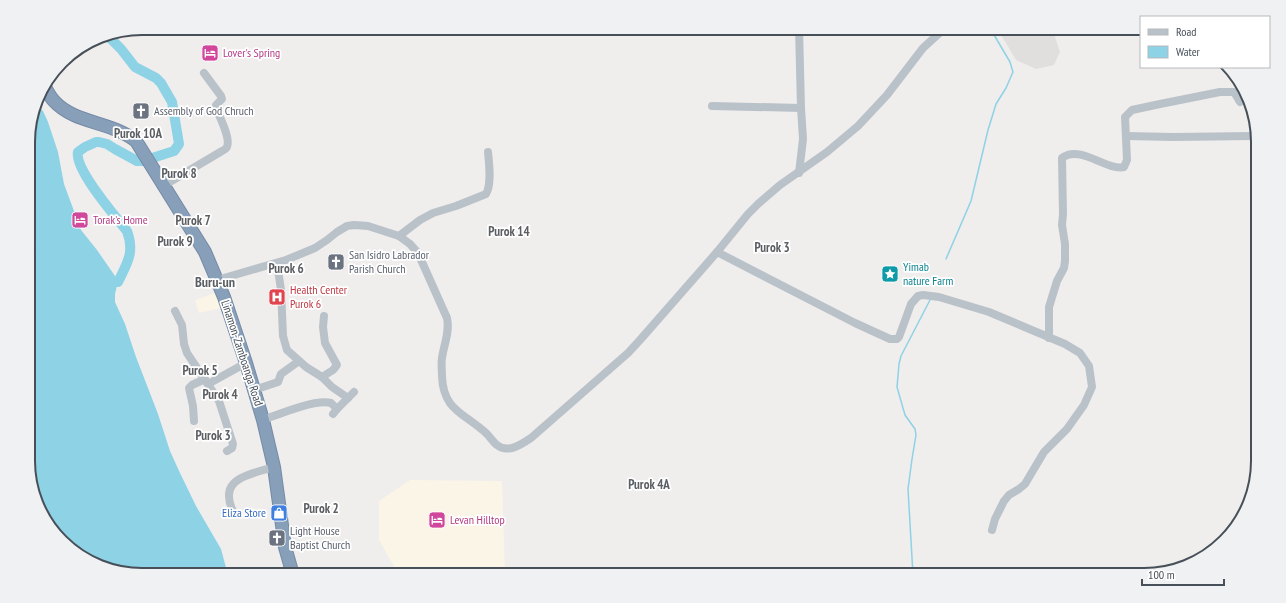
<svg xmlns="http://www.w3.org/2000/svg" width="1286" height="603" font-family="'PT Sans Narrow',sans-serif">
<style>
.commercial{fill:#faf5e7}
.education{fill:#e1dede}
.water{fill:#8ed2e5}
.lines{fill:none;stroke-linecap:round;stroke-linejoin:round}
.stream{stroke:#8ed2e5;stroke-width:1.5}
.river{stroke:#8ed2e5;stroke-width:10}
.highway-casing{stroke:#748ba5;stroke-width:14}
.minor{stroke:#bac2c9;stroke-width:8}
.highway{stroke:#889fb9;stroke-width:12}
.labels{text-anchor:middle;stroke-width:3.5;stroke-linejoin:round;paint-order:stroke}
.hotel-label{font-size:12px;fill:#b23c85;stroke:#fff;text-anchor:start}
.worship-label{font-size:12px;fill:#5b616d;stroke:#fff;text-anchor:start}
.culture-label{font-size:12px;fill:#0d838f;stroke:#fff;text-anchor:start}
.health-label{font-size:12px;fill:#be3a42;stroke:#fff;text-anchor:start}
.street-label{font-size:12px;fill:#475059;stroke:#fff}
.shop-label{font-size:12px;fill:#366cbe;stroke:#fff;text-anchor:end}
.neighbourhood-label{font-size:13px;font-weight:bold;fill:#5b5e62;stroke:#fff}
.quarter-label{font-size:14px;font-weight:bold;fill:#5b5e62;stroke:#fff}
.rim{fill:none;stroke:#475059;stroke-width:2}
</style>
<rect width="100%" height="100%" fill="#f0eded"/>
<!-- commercial -->
<g class="commercial">
<path d="M215 293 221 308 199 313 195 300Z"/>
<path d="M410 480 502 481 505 575H399L379 540V501Z"/>
</g>
<!-- education -->
<path class="education" d="M997 28H1052L1060 52 1054 65 1036 69 1016 60Z"/>
<!-- water -->
<path class="water" d="M36 104 43 111 48 122 58 152 64 184 81 230 97 250 115 276 118 282 115 294V302L125 324 136 357 158 414 170 451 180 473 196 506 221 549 228 575H142L98 566 51 530 29 476 28 134Z"/>
<g class="lines">
<!-- stream -->
<g class="stream">
<path d="M946 259 971 201 988 130 996 104 1006 88 1013 72 1010 62 990 28"/>
<path d="M913 575 908 489 912 459 916 435 915 429 905 415 897 387 899 364 901 356 930 300"/>
</g>
<!-- river -->
<path class="river" d="M107 35 121 49 135 67 156 78 161 83 172 102 179 144 174 151 143 161H137L115 149 107 144 99 142H96L85 147 78 152C74 169 115 216 127 231 135 253 127 263 118 282"/>
<!-- highway casing -->
<g class="highway-casing">
<path id="highway" d="M44 85C47 91 50 97 54 101 75 124 111 121 136 141L205 252 224 297 246 363 263 420 274 467 285 547 293 575"/>
</g>
<!-- minor -->
<g class="minor">
<path d="M712 106 801 108"/>
<path d="M1126 136 1173 137 1252 136"/>
<path d="M799 173 803 139 801 108 799 28"/>
<path d="M163 186 222 151C224 150 226 149 227 147 231 138 219 116 216 108V105L222 99 221 96 204 73"/>
<path d="M399 236 420 220 433 213 456 206 486 194C492 184 489 163 488 152"/>
<path d="M717 252 855 323 890 339H897L899 337 911 304 918 296 923 295 939 297 989 312 1065 344 1080 353 1089 366 1092 387 1084 405 1067 429 1044 452 1025 484 1019 489 1009 495 1004 501 995 519 992 530"/>
<path d="M277 263 281 290 283 336 287 350 306 367 322 377 332 387 348 398"/>
<path d="M217 280 286 260 315 248 327 240 337 232 347 226 354 225 368 226 399 236 410 244 418 253 447 318C450 332 444 344 442 358 441 364 442 370 442 376 443 411 465 413 487 434 491 438 493 442 497 445 508 454 522 444 531 438L628 353 640 340 717 252 748 214 758 204 780 185 827 152 858 126 887 95 923 48 945 28"/>
<path d="M175 311 182 325 184 344 187 353 219 401 233 444 232 448 227 451"/>
<path d="M1049 338V307L1057 281 1064 268 1065 261V244L1062 225 1063 214 1062 158C1080 144 1106 171 1124 167L1127 160 1125 117 1132 110 1160 104 1220 92H1234L1240 102"/>
<path d="M322 377 333 370 337 365 325 343 323 327 324 316"/>
<path d="M208 384 246 363"/>
<path d="M254 390 278 382 281 374 299 361"/>
<path d="M337 409 354 392"/>
<path d="M263 420C279 414 315 399 331 403L337 409 333 414"/>
<path d="M194 421 193 406 189 388 192 385 205 379"/>
<path d="M233 511C231 507 229 501 229 496 228 476 259 472 274 467"/>
</g>
<!-- highway -->
<use href="#highway" class="highway"/>
</g>
<!-- icons -->
<defs>
<g id="hotel-square" transform="scale(0.9)"><rect x="-9" y="-9" width="18" height="18" rx="4" fill="#d1479c" stroke="#fff"/><path d="M-6-4.5h1.5V1H6V5H4.5V3h-9V5H-6ZM-4 0a1.8 1.8 0 1 1 3.6 0ZM.5 0V-2.5h3Q6-2.5 6 0Z" fill="#fff"/></g>
<g id="church-square" transform="scale(0.9)"><rect x="-9" y="-9" width="18" height="18" rx="4" fill="#6b7280" stroke="#fff"/><path d="M-1.2-6h2.4v3.5h3.3v2.4h-3.3V6h-2.4V-.1h-3.3v-2.4h3.3Z" fill="#fff"/></g>
<g id="sight-square" transform="scale(0.9)"><rect x="-9" y="-9" width="18" height="18" rx="4" fill="#0f9aa8" stroke="#fff"/><path d="M0-6L1.8-2.2L6-1.7L2.9 1.2L3.7 5.4L0 3.3L-3.7 5.4L-2.9 1.2L-6-1.7L-1.8-2.2Z" fill="#fff"/></g>
<g id="hospital-square" transform="scale(0.9)"><rect x="-9" y="-9" width="18" height="18" rx="4" fill="#e0444e" stroke="#fff"/><path d="M-5-5h3v3.5h4V-5h3V5h-3V1.5h-4V5h-3Z" fill="#fff"/></g>
<g id="shop-square" transform="scale(0.9)"><rect x="-9" y="-9" width="18" height="18" rx="4" fill="#3f7fe0" stroke="#fff"/><path d="M-5-2.5h2.3a2.7 3.5 0 0 1 5.4 0H5L5.5 6h-11ZM-1.5-2.5h3a1.5 2.3 0 0 0-3 0Z" fill="#fff"/></g>
</defs>
<g fill-rule="evenodd">
<use href="#hotel-square" x="210" y="53"/>
<use href="#church-square" x="141" y="111"/>
<use href="#hotel-square" x="80" y="220"/>
<use href="#church-square" x="336" y="262"/>
<use href="#sight-square" x="890" y="274"/>
<use href="#hospital-square" x="277" y="297"/>
<use href="#shop-square" x="279" y="513"/>
<use href="#hotel-square" x="437" y="520"/>
<use href="#church-square" x="277" y="538"/>
</g>
<g class="labels">
<!-- hotel labels -->
<g class="hotel-label">
<text x="223" y="57">Lover's Spring</text>
<text x="93" y="224">Torak's Home</text>
<text x="450" y="524">Levan Hilltop</text>
</g>
<!-- worship labels -->
<g class="worship-label">
<text x="154" y="115">Assembly of God Chruch</text>
<text x="349" y="259">San Isidro Labrador<tspan x="349" dy="14">Parish Church</tspan></text>
<text x="290" y="535">Light House<tspan x="290" dy="14">Baptist Church</tspan></text>
</g>
<!-- culture labels -->
<g class="culture-label">
<text x="903" y="271">Yimab<tspan x="903" dy="14">nature Farm</tspan></text>
</g>
<!-- health labels -->
<g class="health-label">
<text x="290" y="294">Health Center<tspan x="290" dy="14">Purok 6</tspan></text>
</g>
<!-- street labels -->
<g class="street-label">
<text transform="translate(242 353) rotate(72)" y="4">Linamon-Zamboanga Road</text>
</g>
<!-- shop labels -->
<g class="shop-label">
<text x="266" y="517">Eliza Store</text>
</g>
<!-- neighbourhood labels -->
<g class="neighbourhood-label">
<text x="138" y="138">Purok 10A</text>
<text x="179" y="178">Purok 8</text>
<text x="193" y="225">Purok 7</text>
<text x="509" y="236">Purok 14</text>
<text x="175" y="246">Purok 9</text>
<text x="772" y="252">Purok 3</text>
<text x="286" y="273">Purok 6</text>
<text x="200" y="375">Purok 5</text>
<text x="220" y="399">Purok 4</text>
<text x="213" y="440">Purok 3</text>
<text x="649" y="489">Purok 4A</text>
<text x="321" y="513">Purok 2</text>
</g>
<!-- quarter labels -->
<g class="quarter-label">
<text x="215" y="287">Buru-un</text>
</g>
</g>
<!-- crop -->
<path d="M0 0H1286V603H0ZM142 35H1144A107 107 0 0 1 1251 142V461A107 107 0 0 1 1144 568H142A107 107 0 0 1 35 461V142A107 107 0 0 1 142 35Z" fill="#f0f1f2" fill-rule="evenodd"/>
<path class="rim" d="M142 35H1144A107 107 0 0 1 1251 142V461A107 107 0 0 1 1144 568H142A107 107 0 0 1 35 461V142A107 107 0 0 1 142 35Z"/>
<!-- legend -->
<rect x="1140" y="16" width="130" height="52" fill="#ffffff" stroke="#b5b9bd"/>
<rect x="1148" y="29" width="20" height="6" fill="#bac2c9" stroke="#b5b9bd"/>
<text x="1176" y="36" font-size="12" fill="#475059">Road</text>
<rect x="1148" y="46" width="20" height="12" fill="#8ed2e5" stroke="#b5b9bd"/>
<text x="1176" y="56" font-size="12" fill="#475059">Water</text>
<!-- scale -->
<path d="M1142 579v6h82v-6" fill="none" stroke="#475059" stroke-width="2"/>
<text x="1148" y="579" font-size="12" fill="#475059" stroke="#ffffff" stroke-width="3" paint-order="stroke">100 m</text>
</svg>
